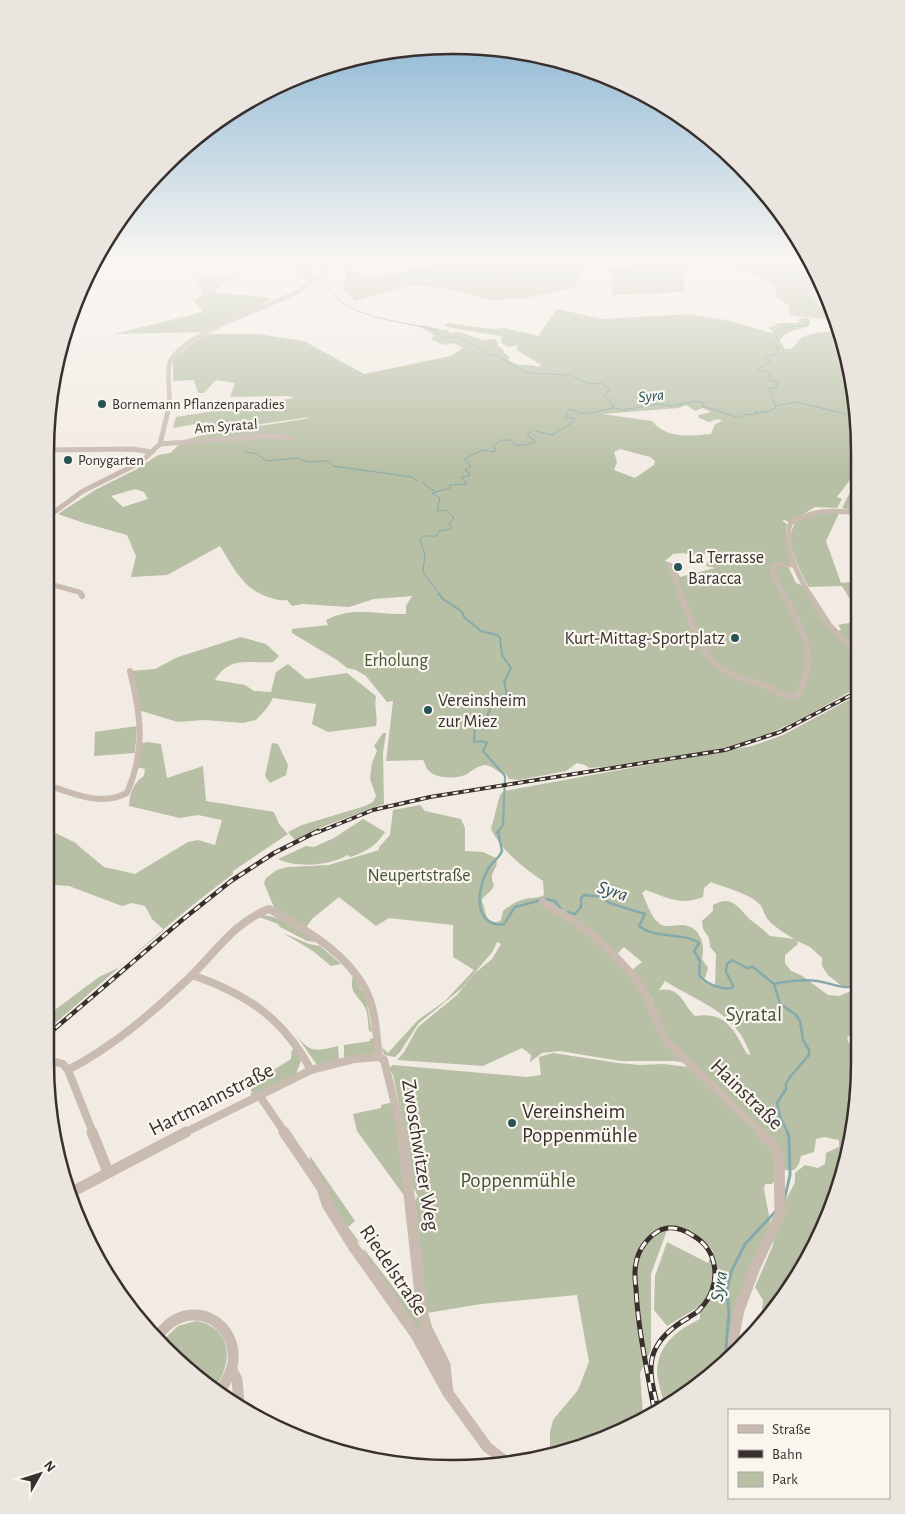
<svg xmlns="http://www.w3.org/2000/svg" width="905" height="1514" font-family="'Alegreya Sans',sans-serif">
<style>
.green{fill:#b7bfa4;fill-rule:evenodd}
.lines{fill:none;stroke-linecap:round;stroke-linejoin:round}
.stream-far3{stroke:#85aaac;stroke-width:1}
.stream-far2{stroke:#85aaac;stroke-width:2}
.stream-far1{stroke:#85aaac;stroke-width:2.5}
.stream{stroke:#85aaac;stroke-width:3}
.minor-far4{stroke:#c9bbb0;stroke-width:4.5}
.minor-far3{stroke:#c9bbb0;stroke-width:5}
.minor-far2{stroke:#c9bbb0;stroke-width:6}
.minor-far1{stroke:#c9bbb0;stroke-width:8}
.minor{stroke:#c9bbb0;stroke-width:11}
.rail-far2-casing{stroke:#39302d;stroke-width:4}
.rail-far1-casing{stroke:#39302d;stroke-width:4.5}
.rail-casing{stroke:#39302d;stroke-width:5}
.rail-far2{stroke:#f9f5ef;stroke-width:2;stroke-dasharray:5.5;stroke-linecap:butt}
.rail-far1{stroke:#f9f5ef;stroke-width:2.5;stroke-dasharray:7;stroke-linecap:butt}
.rail{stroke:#f9f5ef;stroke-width:3;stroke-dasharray:9;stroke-linecap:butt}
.poi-dot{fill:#275356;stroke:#f9f5ef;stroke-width:2}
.labels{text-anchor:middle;stroke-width:4.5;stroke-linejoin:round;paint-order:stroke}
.far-poi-label{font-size:15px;fill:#39302d;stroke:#f9f5ef;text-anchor:start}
.far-street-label{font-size:15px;fill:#39302d;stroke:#f9f5ef}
.far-water-label{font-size:16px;font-style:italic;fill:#275356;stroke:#f9f5ef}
.poi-label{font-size:18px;fill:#39302d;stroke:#f9f5ef;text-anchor:start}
.park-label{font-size:18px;fill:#495433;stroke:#f9f5ef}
.water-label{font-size:19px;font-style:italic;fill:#275356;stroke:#f9f5ef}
.near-park-label{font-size:21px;fill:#495433;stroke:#f9f5ef}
.near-street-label{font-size:21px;fill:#39302d;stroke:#f9f5ef}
.near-poi-label{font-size:21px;fill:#39302d;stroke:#f9f5ef;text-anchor:start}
.rim{fill:none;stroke:#39302d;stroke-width:2.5}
</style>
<rect width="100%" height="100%" fill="#f2ebe3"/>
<!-- green -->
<g class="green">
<path d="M278 260H330L309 266 311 278 305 279 299 267Z"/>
<path d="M458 260H571L581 268 574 288 525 298 491 300 441 288 410 285 355 301 344 289 347 268 370 278Z"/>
<path d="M733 260 785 263 786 266 811 261 821 286 810 291 807 296 815 297 819 306H829L834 317 792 311V305L779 295 780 292 768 277Z"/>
<path d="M681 263 685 292 611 295 613 280 607 267Z"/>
<path d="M237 274 213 292 272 298 261 305 266 307 207 332 114 334 203 312 194 301 203 294 196 277Z"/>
<path d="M557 309 602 319 691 314 726 320 772 333 773 331 768 328 780 323H799V318L810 319V325C798 331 786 329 780 341L785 349H789C796 348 795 343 800 339 808 332 830 331 840 332 850 357 864 435 859 461 857 472 844 488 837 497L842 499 837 508 815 507 790 523 785 520 782 521 787 524 786 535 791 561 788 566 796 583 803 586 820 617 859 659V687C827 704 795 724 760 737 710 755 654 760 602 767L589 768 585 765 577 763 566 771 519 780 509 779 506 774C498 774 493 765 485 765 477 766 473 770 467 774 458 779 437 779 429 771 426 769 425 763 423 760L386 761 393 701 387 702 366 676 356 670 347 668 337 660 292 633V629L328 625 326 620C354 606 376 615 406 614V606L412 596 374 599 349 607 303 604 292 606 287 600C279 601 275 599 268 597 242 588 234 568 220 546L167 575 131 577 136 556 127 535 84 523 58 514 95 490 137 469 158 455 170 453 184 440 207 434 305 419 310 417 212 431 207 422 173 428 176 417 295 398 287 396 230 397 235 383 216 380 204 393H198L194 380 173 381V359L192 343 208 334H257L304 341 364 374 451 356 463 348 454 343 445 345 431 340 434 335 418 326C428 323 437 331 448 330L449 333 459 332 483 340 496 339 498 346 503 349 504 353 510 357 508 360C520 368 527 363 539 367L541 365 517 350 518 345 509 347 502 344 501 339 503 337C483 332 464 331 444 326L448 323 492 329 504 328 538 336ZM686 405 695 411 703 408 711 412 698 415 699 418 709 422 718 419 722 421 715 424 711 434C691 436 666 439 652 421L602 414 679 408ZM620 449 650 457 655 461 654 465 635 478 614 470 617 462 614 452ZM135 489 144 492 148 499 123 507 111 496ZM684 553 693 556 711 553 706 566 715 568 680 577 673 564 665 561 673 554Z"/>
<path d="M859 475V512L842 508Z"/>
<path d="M840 511 826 541 841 583 859 581V614L842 586 809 587C796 564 774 523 813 512 821 510 832 511 840 511Z"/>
<path d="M859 621V653L838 632 841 629 838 625Z"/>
<path d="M241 637 266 644 279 656 273 662C249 664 230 655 215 680L245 685 254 691 271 692 276 672 288 664 306 679 347 673 376 696C374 707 378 717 376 726L328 732 312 724 316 704 273 698 267 708 256 720 243 723 204 720 178 722 138 710 130 671 155 669 178 657Z"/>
<path d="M859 696V984L852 988 843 987 828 975 822 966V958L810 947 797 941 798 944 785 955V963L791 971 801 975 828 995 839 996 859 988V1019L856 1022 858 1027 847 1038 849 1043 859 1047V1088L838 1193 791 1288 761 1321 763 1300 755 1287 773 1245 775 1230 784 1204 795 1182V1173L805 1165 818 1168 825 1164 826 1153 839 1147V1140L824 1137 816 1139 814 1152 801 1156 799 1164 794 1170H780L777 1178 772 1184H765L764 1189 770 1221 767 1237 730 1346V1353L700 1385 664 1404C662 1394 657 1380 657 1370 659 1343 678 1330 700 1319V1306L667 1326 654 1310 655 1276 667 1242 708 1263 713 1251C701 1236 688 1227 669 1225L651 1274V1350L640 1373 643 1415 583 1447 550 1453V1432L553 1420 578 1390 589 1362 577 1295 481 1304 427 1313 415 1200 418 1196 412 1185 405 1132 393 1075 389 1068 393 1065 527 1077 541 1075 539 1057 553 1053 618 1063 640 1065 663 1064 688 1067 685 1055 666 1036 656 1016 652 998 632 970 642 962 624 947 616 955 586 932 630 976 641 990 658 1029 686 1063 674 1061H620L560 1051 542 1053 530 1062 531 1055 522 1048 483 1066 397 1060 404 1052 418 1027 457 995 474 974 492 959 501 944 497 942 493 951 462 988 418 1024 400 1052 395 1057 384 1055 382 1047 388 1053 418 1020 445 1001 474 970 453 957V925L389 918 376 926 339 897 312 919 305 929 275 910 264 883 266 878 277 870 288 867 329 865 379 850V847L390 835 393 810 420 805 425 811 461 819 465 828V851L483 852 496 858C500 870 487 871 494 885 492 892 483 896 482 900 482 903 484 905 484 907 486 917 490 927 501 920L503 911C509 906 517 901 525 899 532 897 538 899 544 895L543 881C522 867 502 851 491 829L500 795 504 791 752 746 783 735 854 697ZM711 882C726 888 752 894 761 906 763 909 764 913 766 917 772 926 785 933 794 939L770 936C764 930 759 926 752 921 740 911 733 893 713 905V911L702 921 703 929 709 938 710 947 716 954 715 987 701 980 705 978 708 968 702 959C705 948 702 930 688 926 679 923 669 929 660 924 651 918 647 903 642 893L646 890C668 898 681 906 703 897L704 888ZM665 981C690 997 720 1007 738 1031 744 1038 747 1047 751 1055L747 1054C734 1030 726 1011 695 1016 683 1005 681 986 659 990Z"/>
<path d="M137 726 135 753 94 756 95 732Z"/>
<path d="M383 733H386L383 753 384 804 327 825 295 840 288 832 302 825 365 806 373 802 376 796 370 779 372 763 377 751 374 746Z"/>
<path d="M147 742 161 744 167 778 203 766 206 801 274 812 279 824 288 834 233 871V874C168 922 107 979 45 1032V1018L48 1015 99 977 118 968 164 930 152 919 145 906 132 903 122 906 69 886 55 885 45 874V828L74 842 104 867 135 874 188 842 198 840 215 845 222 820 198 815 180 818 129 806C130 793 133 783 144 776L145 769 137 767 142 743Z"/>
<path d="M272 743 278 744 288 765 286 775 270 783 265 776Z"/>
<path d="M363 819 385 832C376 846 367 851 351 857L347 855C331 866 296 868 278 859L306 846 314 847 334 838Z"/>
<path d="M254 915C276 913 299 928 315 942L307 941 280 927 278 924Z"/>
<path d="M283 933 309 944 320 946 341 964 331 966 313 951Z"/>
<path d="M353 976 366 999 372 1032 369 1031C368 1024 368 1016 366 1010 361 996 348 995 353 976Z"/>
<path d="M296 1035C311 1054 316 1051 338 1046L339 1059 317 1065Z"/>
<path d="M374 1038 375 1054 346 1058 344 1056V1045L370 1041V1039Z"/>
<path d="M292 1049 298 1051 301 1061 296 1074 253 1096 250 1094 252 1093 249 1085 291 1059Z"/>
<path d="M394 1102 407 1192 403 1194 357 1131 353 1114 381 1108V1105Z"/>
<path d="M310 1156 355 1221 348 1227 360 1243 354 1240 331 1201 328 1189 310 1162Z"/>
<path d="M364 1249 414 1314 418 1310 419 1301 438 1364 410 1319 363 1252Z"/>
<path d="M196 1321C233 1327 234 1365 213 1389L205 1385 161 1342 178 1326Z"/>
</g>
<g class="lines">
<!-- stream-far3 -->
<g class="stream-far3">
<path d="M287 260 305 267"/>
<path d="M312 278 305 267 323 260"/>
<path d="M320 279C331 284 332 295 341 302 367 319 403 322 432 329L437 331 442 338 457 337 475 345 482 352 497 356 527 373 569 375 590 384 601 383 610 389 605 395"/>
<path d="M776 342 778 341 775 333 783 327 808 326 804 321 814 308 804 299 812 295 820 285"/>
<path d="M772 395 769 388H777L778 383 770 380V373L758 369 771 361 766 357 777 354 778 348 774 343"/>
<path d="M605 397 611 402 613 408"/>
<path d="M776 406 797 402 858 417"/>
<path d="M535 431 553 435C559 429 571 426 575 419L565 417 569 409 585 414 613 408 623 410 659 404 672 406 696 401 704 403 703 407C717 409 727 415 740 418L744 415 758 414 754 412H768L776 407 772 398"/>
<path d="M246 452 257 454 267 461 297 458 308 462 328 461 333 466 412 477 418 481"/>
<path d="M422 482 436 492"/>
<path d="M440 595 423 572 425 555 420 539 423 536H437L439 531 452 529 449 523 454 518 446 510 437 511 440 498 432 493 450 488V485L467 484 461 477 469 476V473L465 470 471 466 464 459 483 450 494 452 496 450 493 447 501 440H511L515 445C521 446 530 445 535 441L527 435 531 432"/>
</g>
<!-- stream-far2 -->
<path class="stream-far2" d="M439 594 443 599 461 611 465 618 481 631 497 635 500 638 502 655 511 668 504 682 507 694 495 699 487 716 475 722 474 742 482 741 487 743 483 751 505 776 503 825 497 833"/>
<!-- stream-far1 -->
<g class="stream-far1">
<path d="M498 831 502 851C499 858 494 861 490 866 481 879 474 906 486 919 491 923 498 926 504 924L515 907 541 900"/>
<path d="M545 899 555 901 561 909"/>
<path d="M567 912 575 914 581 907V898L584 895 602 897 609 903 645 914 639 926C657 940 680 931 699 943L694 951 700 961 699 975C706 984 721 990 732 988L733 985 726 972 727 964 732 960 747 968 753 967 774 984 780 1004 796 1015 800 1021 803 1040 809 1050V1055L790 1077 786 1084V1089L777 1103 780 1117 788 1133"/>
<path d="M774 984C788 981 803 979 817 981 835 984 839 989 859 986"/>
</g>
<!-- stream -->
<g class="stream">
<path d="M784 1201 790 1175 789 1136 787 1132"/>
<path d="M725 1359 729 1313 727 1290 731 1272 745 1244 776 1211"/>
</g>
<!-- minor-far4 -->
<g class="minor-far4">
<path d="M731 260 772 281 776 285 779 296 791 305V313L834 318"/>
<path d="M169 408C171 395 167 380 169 366 174 334 274 307 302 289 314 281 323 272 331 260"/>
</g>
<!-- minor-far3 -->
<g class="minor-far3">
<path d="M160 444 269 436 293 438"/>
<path d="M46 450 132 449 152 452"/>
<path d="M46 518 83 491 141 462 160 444 169 407"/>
<path d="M670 565 681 595"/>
<path d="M46 582 53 585 46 589"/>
<path d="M53 585 79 592 82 595"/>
<path d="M784 595 773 572V567L776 564 794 565"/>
<path d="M810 595C797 574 784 549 790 524 812 509 833 510 859 513"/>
</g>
<!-- minor-far2 -->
<g class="minor-far2">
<path d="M81 594 82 596"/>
<path d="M681 594C693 627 699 661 735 676 743 680 753 680 761 684 777 690 778 696 797 696 820 656 803 631 784 594"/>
<path d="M809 594 829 625 859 655"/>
<path d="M45 784C72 793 100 807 127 793 146 748 141 717 130 671"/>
</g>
<!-- minor-far1 -->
<g class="minor-far1">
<path d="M45 889C53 905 51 920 45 937"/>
<path d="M543 902C553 910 565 915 575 922 597 937 618 958 634 977 650 996 655 1021 667 1042L762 1133"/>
<path d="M192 975C247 994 283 1018 311 1070"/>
<path d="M46 1067 56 1062 63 1064 68 1070 93 1133"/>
<path d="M68 1070C114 1046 152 1013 189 978 215 953 234 922 269 909 305 929 349 954 367 993 376 1012 376 1036 379 1057L384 1060 402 1133"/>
<path d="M259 1095 285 1133"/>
<path d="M184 1133 311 1070 354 1059 379 1057"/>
</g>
<!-- minor -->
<g class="minor">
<path d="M92 1132 108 1172"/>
<path d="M284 1132 322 1188 327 1204 353 1246 416 1335 448 1393 487 1447 504 1460"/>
<path d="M402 1132 422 1311 427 1329 445 1365 448 1393"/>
<path d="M68 1194 186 1132"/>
<path d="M156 1337C161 1332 167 1325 173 1321 200 1305 231 1323 233 1353 235 1368 226 1381 219 1393"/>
<path d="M734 1350V1335L739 1310 755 1267 780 1214 779 1157 774 1146 760 1132"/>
<path d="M232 1370 237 1380 239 1403"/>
</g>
<!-- rail-far2 casing -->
<g class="rail-far2-casing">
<path id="rail-far2" d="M316 833 373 810 430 797 725 750 780 732 859 691"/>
</g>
<!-- rail-far1 casing -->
<g class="rail-far1-casing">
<path id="rail-far1" d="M45 1037 182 920 231 881 274 853 318 831"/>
</g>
<!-- rail casing -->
<g class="rail-casing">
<path id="rail" d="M654 1409C647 1369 638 1330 636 1289 635 1281 634 1272 636 1263 638 1251 646 1239 657 1232 668 1225 681 1228 692 1235 720 1250 722 1287 700 1309 697 1313 692 1315 688 1318 674 1326 660 1337 654 1352 647 1370 654 1391 658 1408"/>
</g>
<!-- rail-far2 -->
<use href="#rail-far2" class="rail-far2"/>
<!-- rail-far1 -->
<use href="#rail-far1" class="rail-far1"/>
<!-- rail -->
<use href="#rail" class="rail"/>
</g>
<!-- sky -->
<linearGradient id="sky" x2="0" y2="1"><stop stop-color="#80b0d0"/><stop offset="0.55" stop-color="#f9f6f2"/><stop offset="1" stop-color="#f9f6f2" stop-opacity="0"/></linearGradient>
<rect width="905" height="472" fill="url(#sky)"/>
<!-- markers -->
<g class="poi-dot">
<circle cx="102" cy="404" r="5"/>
<circle cx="68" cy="460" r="5"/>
<circle cx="678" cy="567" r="5"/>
<circle cx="735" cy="638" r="5"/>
<circle cx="428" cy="710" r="5"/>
<circle cx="512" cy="1123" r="5"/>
</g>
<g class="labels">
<!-- far-poi labels -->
<g class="far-poi-label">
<text x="112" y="409">Bornemann Pflanzenparadies</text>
<text x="78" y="465">Ponygarten</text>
</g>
<!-- far-street labels -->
<g class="far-street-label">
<text transform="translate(226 426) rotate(-4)" y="5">Am Syratal</text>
</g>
<!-- far-water labels -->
<g class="far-water-label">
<text transform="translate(651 395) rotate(-6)" y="6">Syra</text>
</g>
<!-- poi labels -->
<g class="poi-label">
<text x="688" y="563">La Terrasse<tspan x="688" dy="21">Baracca</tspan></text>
<text x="725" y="644" text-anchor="end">Kurt-Mittag-Sportplatz</text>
<text x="438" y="706">Vereinsheim<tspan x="438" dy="21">zur Miez</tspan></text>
</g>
<!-- park labels -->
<g class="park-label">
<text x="396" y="666">Erholung</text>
<text x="419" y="881">Neupertstraße</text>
</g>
<!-- water labels -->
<g class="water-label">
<text transform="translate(613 890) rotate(18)" y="7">Syra</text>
<text transform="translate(718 1286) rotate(-81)" y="7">Syra</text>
</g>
<!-- near-park labels -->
<g class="near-park-label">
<text x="754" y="1021">Syratal</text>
<text x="518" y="1187">Poppenmühle</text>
</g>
<!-- near-street labels -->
<g class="near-street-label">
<text transform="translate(747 1094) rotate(44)" y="7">Hainstraße</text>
<text transform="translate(211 1099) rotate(-27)" y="7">Hartmannstraße</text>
<text transform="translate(421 1155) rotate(81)" y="7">Zwoschwitzer Weg</text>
<text transform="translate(394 1270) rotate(56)" y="7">Riedelstraße</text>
</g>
<!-- near-poi labels -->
<g class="near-poi-label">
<text x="522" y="1118">Vereinsheim<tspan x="522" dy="24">Poppenmühle</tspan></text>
</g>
</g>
<!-- crop -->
<path d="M0 0H905V1514H0ZM452 54H453A398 398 0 0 1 851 452V1062A398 398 0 0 1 453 1460H452A398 398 0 0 1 54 1062V452A398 398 0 0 1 452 54Z" fill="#eae5df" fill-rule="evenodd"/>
<path class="rim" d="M452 54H453A398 398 0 0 1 851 452V1062A398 398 0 0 1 453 1460H452A398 398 0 0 1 54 1062V452A398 398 0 0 1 452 54Z"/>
<!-- legend -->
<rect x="728" y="1409" width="162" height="90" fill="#f9f5ef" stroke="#aca6a1"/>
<rect x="738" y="1425" width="25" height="8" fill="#c9bbb0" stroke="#aca6a1"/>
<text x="772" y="1434" font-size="15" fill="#39302d">Straße</text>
<rect x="738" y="1450" width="25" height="8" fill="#39302d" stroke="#aca6a1"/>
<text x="772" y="1459" font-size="15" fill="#39302d">Bahn</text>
<rect x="738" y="1472" width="25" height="15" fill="#b7bfa4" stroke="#aca6a1"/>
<text x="772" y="1484" font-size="15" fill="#39302d">Park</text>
<!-- north arrow -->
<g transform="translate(40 1474) rotate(51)" stroke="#f9f5ef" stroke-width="4" paint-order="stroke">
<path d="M0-4L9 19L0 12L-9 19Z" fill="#39302d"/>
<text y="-8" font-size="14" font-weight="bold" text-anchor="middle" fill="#39302d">N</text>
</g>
</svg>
